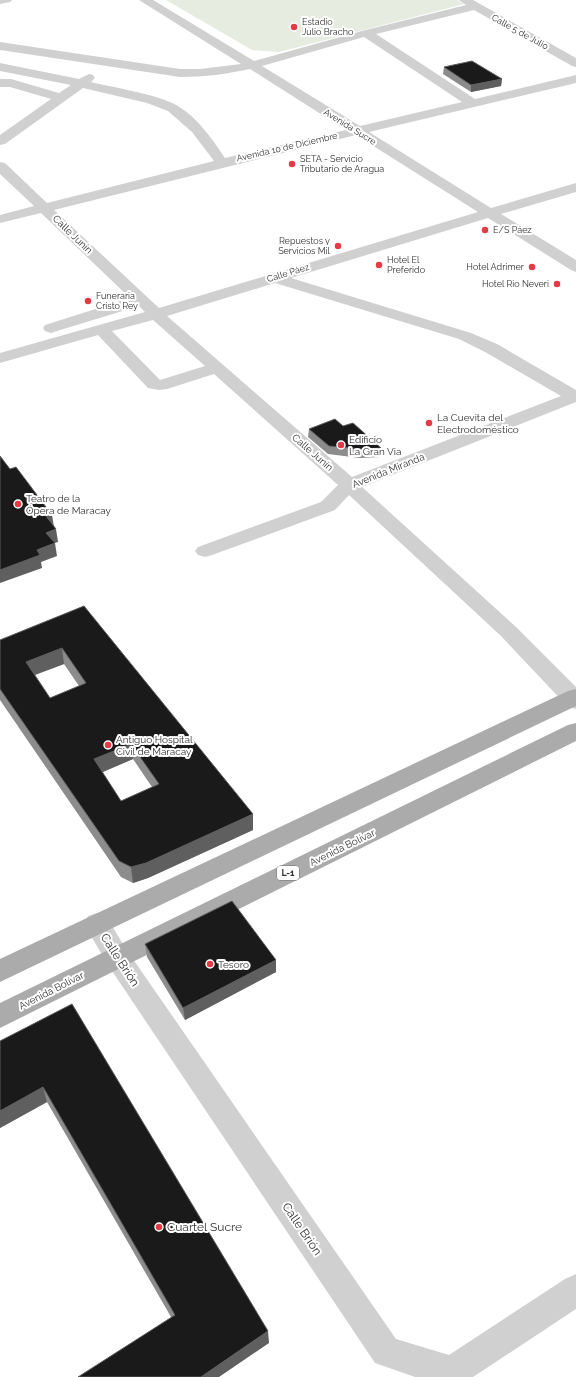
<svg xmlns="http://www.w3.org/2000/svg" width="576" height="1377" font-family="Raleway,sans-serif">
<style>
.green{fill:#e6ecdf}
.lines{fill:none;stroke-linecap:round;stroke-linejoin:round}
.minor{fill:#d0d0d0;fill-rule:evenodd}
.primary{fill:#ababab;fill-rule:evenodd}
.wall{fill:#8c8c8c;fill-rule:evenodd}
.shaded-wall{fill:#5f5f5f}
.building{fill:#1a1a1a;stroke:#5f5f5f;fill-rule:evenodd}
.poi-dot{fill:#e63946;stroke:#fff;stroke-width:1.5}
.labels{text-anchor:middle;stroke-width:4;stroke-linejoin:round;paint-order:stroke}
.far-poi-label{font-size:9px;fill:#333;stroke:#fff;text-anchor:start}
.far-street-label{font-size:9px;fill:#333;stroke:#fff}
.shield{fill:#fff;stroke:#707070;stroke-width:1}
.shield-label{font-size:9px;font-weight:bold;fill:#333}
.street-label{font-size:10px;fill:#333;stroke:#fff}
.poi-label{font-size:10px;fill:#333;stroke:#fff;text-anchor:start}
.near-street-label{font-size:12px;fill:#333;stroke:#fff}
.near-poi-label{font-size:12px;fill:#333;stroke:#fff;text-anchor:start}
</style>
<rect width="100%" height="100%" fill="#fff"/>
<!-- green -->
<path class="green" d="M166 0H457L464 4 279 52 252 50Z"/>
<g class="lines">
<!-- minor -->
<g class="minor">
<path d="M0 0H12L10 2 0 4Z"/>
<path d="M139 0H153L254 61 362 31 466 5 459 0H473L576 58V67L572 66 474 10 376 34 475 99 576 75V83L369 132 491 208 576 183V192L501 214 576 260V272L571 270 488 218 291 278 471 333 497 344 576 390V402L362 487 515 626 576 687V709L568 707 501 636 349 495 335 510 212 555 205 557 198 555 195 551 198 547 321 502 338 485 214 374 167 389 159 390 148 388 98 335 0 363V353L145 312 139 306 57 331 51 333 45 331 43 328 45 325 130 298 41 213 0 223V215L34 206 0 174V162L5 163 47 203 214 161 192 132 168 111 147 103 83 88 5 144 0 145V135L51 99 10 87H0V79H11L59 93 71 85 0 71V63L79 79 89 74 93 75 95 78 91 82C115 88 157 94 178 106 198 118 212 139 225 158L346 130 250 69C227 74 204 77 180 77L0 50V42L180 69H200L241 64ZM364 37 462 102 360 126 262 66ZM356 135 478 212 159 308 54 210ZM275 283 459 339 485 352 561 396 352 477 167 316ZM153 320 205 366 160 380 112 331Z"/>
<path d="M97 913 106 916 126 949 396 1339 449 1355 565 1279 576 1274V1309L473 1377H415L375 1363 108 965 84 924 88 916Z"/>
</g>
<!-- primary -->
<g class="primary">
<path d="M576 689V706L0 982V959L568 691Z"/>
<path d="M576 723V741L0 1028V1003L568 725Z"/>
</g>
</g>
<!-- wall -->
<g class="wall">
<path d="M444 67 502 79 501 86 471 92 443 74Z"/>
<path d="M309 429 381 448 380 457 360 458 328 454 308 437Z"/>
<path d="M84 606 253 830 148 878 133 883 121 877 0 700V640ZM64 664 79 686 50 698 35 675ZM133 759 152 787 121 801 102 772Z"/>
<path d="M145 944 276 960V972L185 1020 147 957Z"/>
<path d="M72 1004 269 1343 171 1317 47 1102 0 1128Z"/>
</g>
<!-- shaded-wall -->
<g class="shaded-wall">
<path d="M502 79 501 86 471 92V85Z"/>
<path d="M52 515 54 527 46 516Z"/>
<path d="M56 529 58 542 48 545 46 533Z"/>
<path d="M55 543 57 556 41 562 42 568 0 583V570L37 550Z"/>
<path d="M62 648 64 664 29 677 26 662Z"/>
<path d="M131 744 133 759 96 775 94 759Z"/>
<path d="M253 814V830L148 878 133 883 131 867Z"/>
<path d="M276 960V972L185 1020 183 1008Z"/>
<path d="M43 1087 47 1102 0 1128V1111Z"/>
<path d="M268 1331 269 1343 219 1377H201Z"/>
</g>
<!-- building -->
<g class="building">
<path d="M472 61 502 79 471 85 444 67Z"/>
<path d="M335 419 343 426 353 423 381 448 361 449 329 446 309 429Z"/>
<path d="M0 456 10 469 16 467 52 515 46 516 56 529 46 533 55 543 37 550 40 555 0 570Z"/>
<path d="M84 606 253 814 146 863 131 867 119 861 0 689V640ZM62 648 86 683 50 698 26 662ZM131 744 159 784 121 801 94 759Z"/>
<path d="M232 901 276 960 183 1008 145 944Z"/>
<path d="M72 1004 268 1331 201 1377H78L175 1315 43 1087 0 1111V1041Z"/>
</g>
<!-- markers -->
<g class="poi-dot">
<circle cx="294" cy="27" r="4"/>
<circle cx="292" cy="164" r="4"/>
<circle cx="485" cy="230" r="4"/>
<circle cx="338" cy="246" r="4"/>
<circle cx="379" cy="265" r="4"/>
<circle cx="532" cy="267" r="4"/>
<circle cx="557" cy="284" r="4"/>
<circle cx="88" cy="301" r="4"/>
<circle cx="429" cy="423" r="4"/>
<circle cx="341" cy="445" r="4"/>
<circle cx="18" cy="504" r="4"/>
<circle cx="108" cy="745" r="4"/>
<circle cx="210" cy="964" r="4"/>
<circle cx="159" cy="1227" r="4"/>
</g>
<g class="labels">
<!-- far-poi labels -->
<g class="far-poi-label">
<text x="302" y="25">Estadio<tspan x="302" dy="10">Julio Bracho</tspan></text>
<text x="300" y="162">SETA - Servicio<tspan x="300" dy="10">Tributario de Aragua</tspan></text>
<text x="493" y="233">E/S Páez</text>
<text x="330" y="244" text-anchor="end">Repuestos y<tspan x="330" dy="10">Servicios Mil</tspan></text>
<text x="387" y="263">Hotel El<tspan x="387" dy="10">Preferido</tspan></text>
<text x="524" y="270" text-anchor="end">Hotel Adrimer</text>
<text x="549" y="287" text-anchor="end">Hotel Rio Neveri</text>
<text x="96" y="299">Funeraria<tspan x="96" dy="10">Cristo Rey</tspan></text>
</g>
<!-- far-street labels -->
<g class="far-street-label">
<text transform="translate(520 32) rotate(29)" y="3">Calle 5 de Julio</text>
<text transform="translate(350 127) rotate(32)" y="3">Avenida Sucre</text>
<text transform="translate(287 147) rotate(-13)" y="3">Avenida 10 de Diciembre</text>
<text transform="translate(288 273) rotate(-17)" y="3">Calle Páez</text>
</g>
<!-- shield labels -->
<rect class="shield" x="277" y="866" width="22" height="14" rx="3"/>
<g class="shield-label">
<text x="288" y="876">L-1</text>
</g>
<!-- street labels -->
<g class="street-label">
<text transform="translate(73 234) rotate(44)" y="4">Calle Junín</text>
<text transform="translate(313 452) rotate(41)" y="4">Calle Junín</text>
<text transform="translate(388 470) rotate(-22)" y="4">Avenida Miranda</text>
<text transform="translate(342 847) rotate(-26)" y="4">Avenida Bolívar</text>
<text transform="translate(51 990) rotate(-27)" y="4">Avenida Bolívar</text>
</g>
<!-- poi labels -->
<g class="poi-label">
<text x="437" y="421">La Cuevita del<tspan x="437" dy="12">Electrodoméstico</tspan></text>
<text x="349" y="443">Edificio<tspan x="349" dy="12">La Gran Via</tspan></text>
<text x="26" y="502">Teatro de la<tspan x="26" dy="12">Ópera de Maracay</tspan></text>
<text x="116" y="743">Antiguo Hospital<tspan x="116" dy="12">Civil de Maracay</tspan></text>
<text x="218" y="968">Tesoro</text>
</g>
<!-- near-street labels -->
<g class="near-street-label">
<text transform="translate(120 960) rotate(57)" y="4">Calle Brión</text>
<text transform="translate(302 1229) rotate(56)" y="4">Calle Brión</text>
</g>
<!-- near-poi labels -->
<g class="near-poi-label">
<text x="167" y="1231">Cuartel Sucre</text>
</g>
</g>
</svg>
